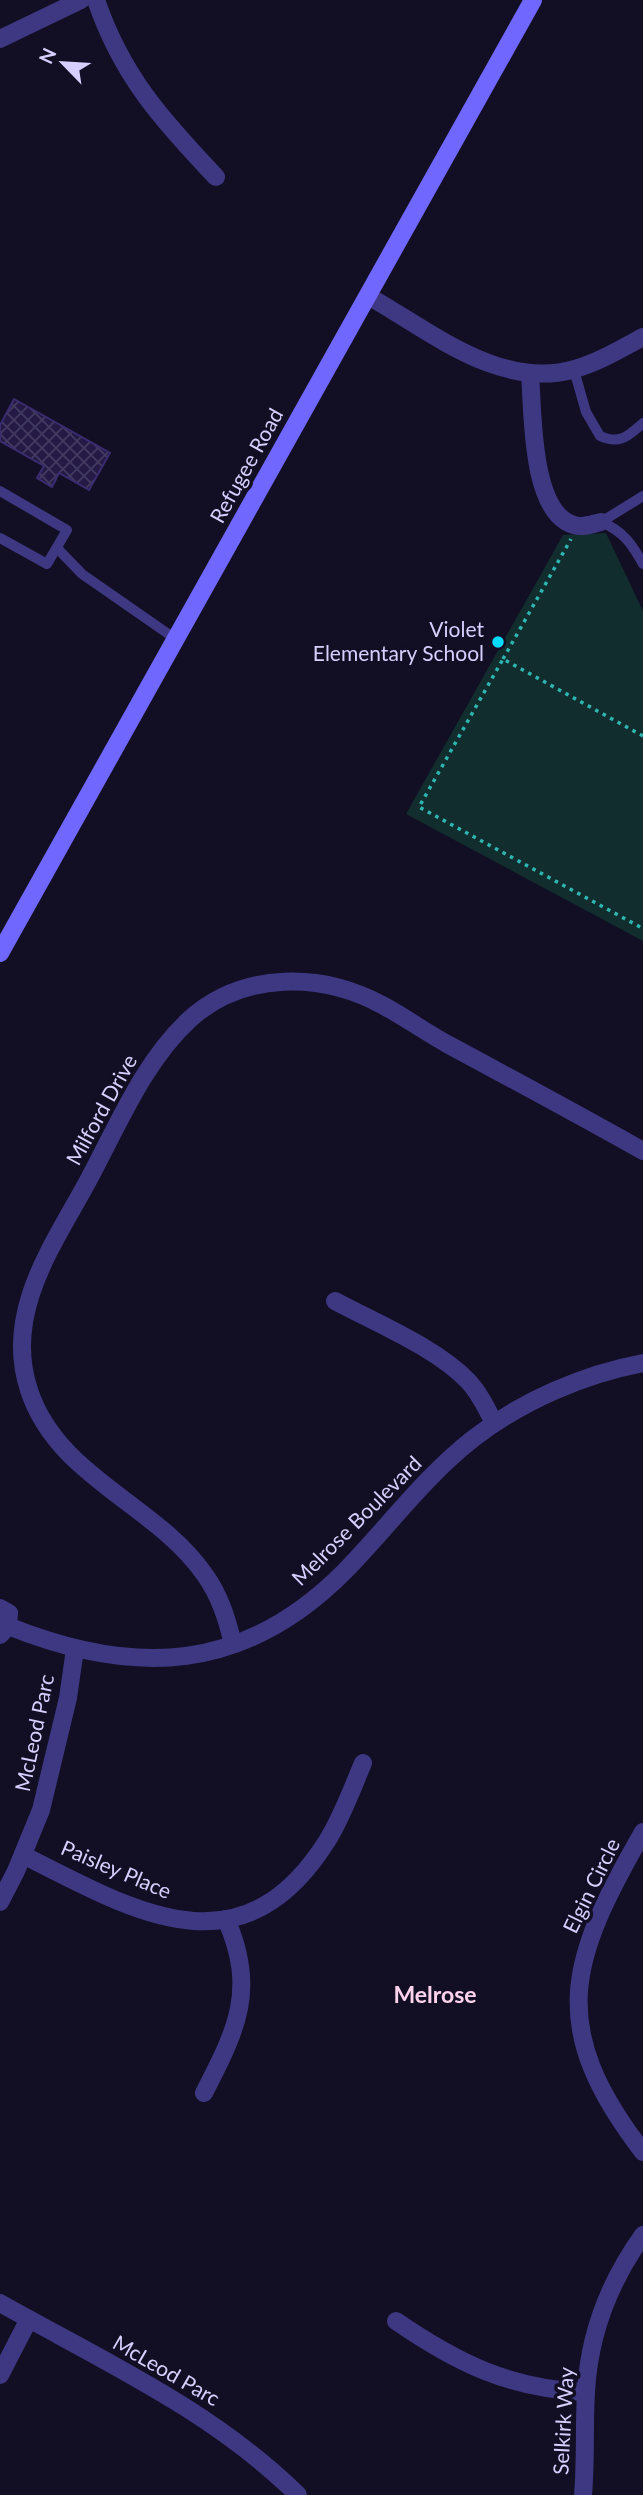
<svg xmlns="http://www.w3.org/2000/svg" width="643" height="2495" font-family="Lato,sans-serif">
<style>
.grass{fill:#112d2d}
.building{fill:url(#building-cross-hatch);stroke:#3b2b71;stroke-width:2}
.lines{fill:none;stroke-linecap:round;stroke-linejoin:round}
.path{stroke:#2db6b2;stroke-width:3.5;stroke-dasharray:3.5 5;stroke-linecap:butt}
.service{stroke:#3e3883;stroke-width:10}
.minor{stroke:#3e3883;stroke-width:18}
.secondary{stroke:#7067ff;stroke-width:18}
.poi-dot{fill:#00dafb;stroke:#120e23;stroke-width:2.5}
.labels{text-anchor:middle;stroke-width:7;stroke-linejoin:round;paint-order:stroke}
.street-label{font-size:21px;fill:#d7d0ff;stroke:#120e23}
.poi-label{font-size:21px;fill:#d7d0ff;stroke:#120e23;text-anchor:end}
.neighbourhood-label{font-size:23px;font-weight:bold;fill:#ffd2ed;stroke:#120e23}
</style>
<defs>
<pattern id="building-cross-hatch" width="8" height="8" patternUnits="userSpaceOnUse" patternTransform="scale(1.75)"><rect width="8" height="8" fill="#241a45"/><path d="M0 0l8 8M0 8l8-8" fill="none" stroke="#433a61"/></pattern>
</defs>
<rect width="100%" height="100%" fill="#120e23"/>
<!-- grass -->
<path class="grass" d="M606 533 643 611V941L406 814 563 535Z"/>
<!-- building -->
<path class="building" d="M14 399 110 453 89 490 59 473 52 487 37 478 44 466 0 441V425Z"/>
<g class="lines">
<!-- path -->
<g class="path">
<path d="M503 659 571 539"/>
<path d="M643 736 503 659 419 807 642 928 643 926"/>
</g>
<!-- service -->
<g class="service">
<path d="M574 370 586 412 600 436C620 445 628 436 643 423"/>
<path d="M0 491 67 530 47 564 0 538"/>
<path d="M601 522C623 531 632 544 643 564"/>
<path d="M601 522 643 496"/>
<path d="M57 548 82 574 177 640"/>
</g>
<!-- minor -->
<g class="minor">
<path d="M96 0C122 76 162 120 216 177"/>
<path d="M0 39 81 0"/>
<path d="M368 296C429 330 500 391 575 369 599 362 621 349 643 337"/>
<path d="M530 373C533 409 530 513 574 525 583 528 592 524 601 522"/>
<path d="M335 1301C376 1323 437 1348 469 1382 480 1394 487 1409 494 1423"/>
<path d="M0 1608 9 1613 8 1626 0 1635"/>
<path d="M8 1626C135 1677 244 1673 345 1571 388 1527 425 1476 474 1438 522 1401 584 1374 643 1363"/>
<path d="M233 1644C227 1619 220 1596 205 1575 156 1504 57 1477 29 1390 3 1312 54 1244 89 1179 118 1125 144 1061 190 1019 244 971 322 972 384 1006 406 1018 427 1033 449 1045 514 1080 579 1115 643 1151"/>
<path d="M643 1832C569 1961 546 2026 643 2152"/>
<path d="M23 1855C134 1911 241 1977 327 1841 342 1817 352 1789 363 1763"/>
<path d="M0 1902 16 1871 41 1810 68 1698 75 1649"/>
<path d="M204 2093C237 2029 257 1989 226 1919"/>
<path d="M0 2303C103 2361 213 2411 298 2495"/>
<path d="M396 2321C457 2363 510 2389 586 2392"/>
<path d="M0 2375 29 2319"/>
<path d="M583 2495C586 2461 584 2426 586 2392 589 2335 610 2281 643 2235"/>
</g>
<!-- secondary -->
<path class="secondary" d="M0 953 533 0"/>
</g>
<!-- markers -->
<circle class="poi-dot" cx="498" cy="642" r="7"/>
<g class="labels">
<!-- street labels -->
<g class="street-label">
<text transform="translate(247 466) rotate(-61)" y="7">Refugee Road</text>
<text transform="translate(102 1110) rotate(-61)" y="7">Milford Drive</text>
<text transform="translate(357 1521) rotate(-45)" y="7">Melrose Boulevard</text>
<text transform="translate(35 1733) rotate(-78)" y="7">McLeod Parc</text>
<text transform="translate(116 1870) rotate(23)" y="7">Paisley Place</text>
<text transform="translate(592 1886) rotate(-64)" y="7">Elgin Circle</text>
<text transform="translate(166 2371) rotate(30)" y="7">McLeod Parc</text>
<text transform="translate(564 2421) rotate(-87)" y="7">Selkirk Way</text>
</g>
<!-- poi labels -->
<g class="poi-label">
<text x="484" y="637">Violet<tspan x="484" dy="24">Elementary School</tspan></text>
</g>
<!-- neighbourhood labels -->
<g class="neighbourhood-label">
<text x="435" y="2003">Melrose</text>
</g>
</g>
<!-- north arrow -->
<g transform="translate(63 63) rotate(295)" stroke="#120e23" stroke-width="5" paint-order="stroke">
<path d="M0-5L12 26L0 18L-12 26Z" fill="#d7d0ff"/>
<text y="-10" font-size="19" font-weight="bold" text-anchor="middle" fill="#d7d0ff">N</text>
</g>
</svg>
